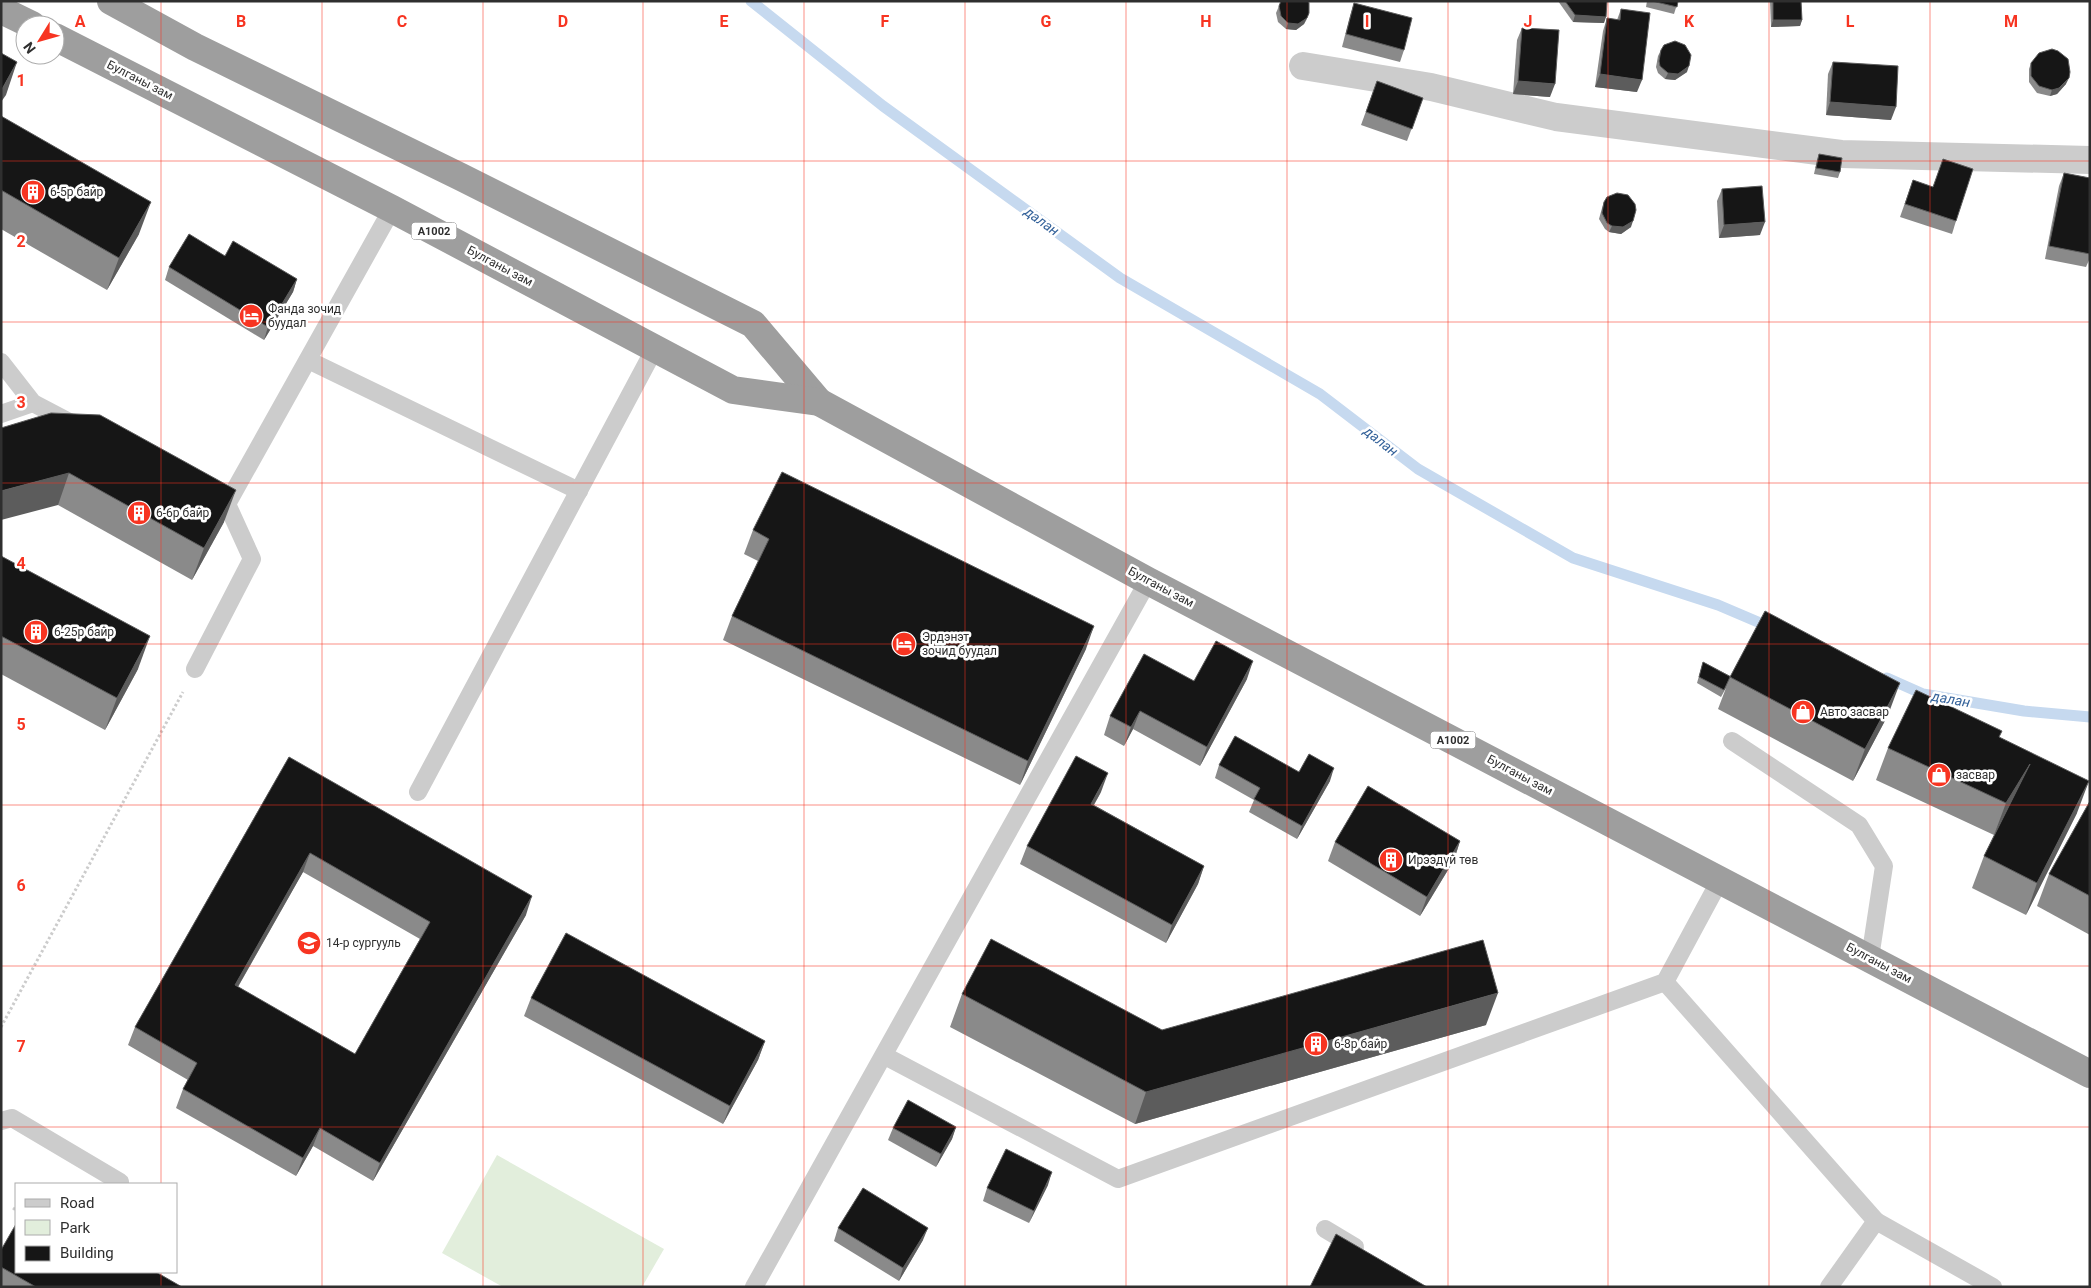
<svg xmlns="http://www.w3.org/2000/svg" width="2091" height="1288" font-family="Roboto,sans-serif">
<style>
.green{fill:#e2eedc}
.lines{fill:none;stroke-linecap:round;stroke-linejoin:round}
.stream{stroke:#c6d9ef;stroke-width:11}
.path{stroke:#ccc;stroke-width:3;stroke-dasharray:2.5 2.5;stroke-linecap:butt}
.service{stroke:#ccc;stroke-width:18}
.minor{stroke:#ccc;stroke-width:28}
.trunk{stroke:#9e9e9e;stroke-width:28}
.wall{fill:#8a8a8a;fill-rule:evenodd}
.shaded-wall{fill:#5c5c5c}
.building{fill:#161616;stroke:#5c5c5c;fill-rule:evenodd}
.grid{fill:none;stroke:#f73421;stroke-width:1;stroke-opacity:0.55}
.labels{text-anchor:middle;stroke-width:5;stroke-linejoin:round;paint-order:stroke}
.shield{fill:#fff;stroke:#6d6d6d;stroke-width:1}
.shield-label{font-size:11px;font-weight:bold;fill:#2f2f2f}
.street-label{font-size:12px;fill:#2f2f2f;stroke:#fff}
.poi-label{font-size:12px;fill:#2f2f2f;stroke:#fff;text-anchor:start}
.water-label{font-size:14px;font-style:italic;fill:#34629a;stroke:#fff}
.grid-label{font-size:16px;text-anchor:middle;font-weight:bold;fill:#f73421;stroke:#fff;stroke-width:5;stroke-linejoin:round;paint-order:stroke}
</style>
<rect width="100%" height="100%" fill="#fff"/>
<!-- green -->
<path class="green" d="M497 1155 664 1249 642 1287H503L442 1253Z"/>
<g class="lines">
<!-- stream -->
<g class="stream">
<path d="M751 1 883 106 1120 278 1320 394 1418 469 1573 558 1718 605 1772 628"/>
<path d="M1887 678 1923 694 2024 711 2090 717"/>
</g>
<!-- path -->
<g class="path">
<path d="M1 1027 183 692"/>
<path d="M13 1208 16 1210"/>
</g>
<!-- service -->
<g class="service">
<path d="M308 360 579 491"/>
<path d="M1 362 33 403 73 424"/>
<path d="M1 414 33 403"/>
<path d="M222 501 227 504 392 209"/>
<path d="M195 669 252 559 227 504"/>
<path d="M1732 741 1859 825 1884 866 1870 958"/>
<path d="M418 792 655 348"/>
<path d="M1665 982 1876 1221"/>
<path d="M885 1056 1118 1179 1665 982 1720 880"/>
<path d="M1 1121 12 1118 120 1182"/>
<path d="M1325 1229 1355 1247"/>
<path d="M754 1287 1148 581"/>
<path d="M1829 1287 1876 1221 1993 1287"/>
</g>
<!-- minor -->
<path class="minor" d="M1303 66 1431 87 1556 117 1841 154 2090 160"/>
<!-- trunk -->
<g class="trunk">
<path d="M111 1 195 47 461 177 753 324 819 402"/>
<path d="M1 10 32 25"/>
<path d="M55 37 392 209 733 390 819 402 1148 581 2090 1074"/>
</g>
</g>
<!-- wall -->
<g class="wall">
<path d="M1558 1H1607L1604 23 1573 22Z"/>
<path d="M1647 1H1678L1674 14 1646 7Z"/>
<path d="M1770 1H1801L1802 20 1800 26 1771 27Z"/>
<path d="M1354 3 1404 50 1400 62 1342 47 1350 16Z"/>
<path d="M1279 6 1307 19 1304 24 1296 30 1286 29 1278 22 1276 13Z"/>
<path d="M1621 9 1637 92 1595 87 1603 31 1607 18 1617 20Z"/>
<path d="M1522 28 1550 97 1513 94 1517 40Z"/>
<path d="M1661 50 1687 72 1675 80 1665 79 1658 73 1656 67 1658 56Z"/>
<path d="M1833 62 1891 120 1826 115 1828 74Z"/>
<path d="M2031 63 2066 84 2057 94 2050 96 2037 93 2029 82V69Z"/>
<path d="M1377 81 1423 98 1407 141 1361 125Z"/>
<path d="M1 116 139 234 107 290 1 229Z"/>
<path d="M1819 154 1840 172 1838 178 1814 174 1817 160Z"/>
<path d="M2064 173 2090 178V258L2086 267 2045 259 2059 186Z"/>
<path d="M1913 180 1956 221 1952 234 1900 217Z"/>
<path d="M1722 189 1760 235 1719 238 1717 201Z"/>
<path d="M1604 202 1631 227 1621 234 1609 232 1605 229 1599 219 1602 208Z"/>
<path d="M169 267 297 279 293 292 264 340 165 280Z"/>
<path d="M1 428 224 522 192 580 58 505Z"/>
<path d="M753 530 1086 649 1020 785 723 640 732 616 758 561 744 554Z"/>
<path d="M1 556 138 669 105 730 1 674Z"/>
<path d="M1703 662 1730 676 1888 715 1853 781 1718 709 1726 688 1721 697 1697 683Z"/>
<path d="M1247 679 1200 766 1133 729 1124 746 1104 735 1110 716 1194 681Z"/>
<path d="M1999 737 2077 813 2026 915 1972 888 1984 856 1994 835 1876 780 1888 748Z"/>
<path d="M289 757 526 915 373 1181 313 1146 296 1176 176 1108 183 1089 188 1080 128 1045 135 1027ZM303 872 420 939 355 1054 238 987Z"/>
<path d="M1219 765 1299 772 1330 781 1297 839 1249 812 1254 800 1215 778Z"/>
<path d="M1101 792 1094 805 1204 866 1198 884 1166 943 1020 864 1027 846Z"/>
<path d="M2090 801V935L2037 906 2049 874Z"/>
<path d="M1460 841 1454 860 1420 916 1328 861 1335 842Z"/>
<path d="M962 994 1162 1030 1486 1025 1135 1124 950 1027Z"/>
<path d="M531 998 765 1041 758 1060 723 1124 524 1016Z"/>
<path d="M956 1127 952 1139 936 1167 888 1140 893 1128Z"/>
<path d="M1048 1185 1029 1223 983 1201 987 1188Z"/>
<path d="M838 1228 923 1240 899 1281 834 1241Z"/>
<path d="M1 1250 182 1287H1Z"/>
</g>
<!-- shaded-wall -->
<g class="shaded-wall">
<path d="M1309 13 1304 24 1296 30 1286 29 1288 23Z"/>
<path d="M1575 15 1606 17 1604 23 1573 22Z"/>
<path d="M1773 20H1802L1800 26 1771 27Z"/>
<path d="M17 62 6 95 1 102V91Z"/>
<path d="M1689 66 1687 72 1675 80 1665 79 1668 73Z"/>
<path d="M1600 74 1642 80 1637 92 1595 87Z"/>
<path d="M2069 78 2066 84 2057 94 2050 96 2052 90Z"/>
<path d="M1518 81 1555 84 1550 97 1513 94Z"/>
<path d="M1830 102 1896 107 1891 120 1826 115Z"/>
<path d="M151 202 139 234 107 290 119 258Z"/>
<path d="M1633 221 1631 227 1621 234 1609 232 1612 226Z"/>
<path d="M1765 222 1760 235 1719 238 1724 225Z"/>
<path d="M297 279 293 292 264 340 268 327Z"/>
<path d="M69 473 58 505 1 520V491Z"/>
<path d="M236 490 224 522 192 580 204 548Z"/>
<path d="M1094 626 1086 649 1020 785 1028 761Z"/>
<path d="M150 636 138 669 105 730 117 698Z"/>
<path d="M1253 661 1247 679 1200 766 1207 747Z"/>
<path d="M1900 683 1888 715 1853 781 1865 749Z"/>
<path d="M1140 711 1133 729 1124 746 1131 727Z"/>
<path d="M2030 764 1994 835 2006 803Z"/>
<path d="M1334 768 1330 781 1297 839 1302 826Z"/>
<path d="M1108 773 1101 792 1084 822 1091 804Z"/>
<path d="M2089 781 2077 813 2026 915 2037 883Z"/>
<path d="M1460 841 1454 860 1420 916 1427 897Z"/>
<path d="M310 853 303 872 228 1004 235 985Z"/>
<path d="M1204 866 1198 884 1166 943 1172 925Z"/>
<path d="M532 896 526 915 373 1181 380 1163Z"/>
<path d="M1498 993 1486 1025 1135 1124 1146 1092Z"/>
<path d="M765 1041 758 1060 723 1124 730 1106Z"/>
<path d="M956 1127 952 1139 936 1167 941 1154Z"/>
<path d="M320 1128 313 1146 296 1176 303 1158Z"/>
<path d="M1052 1172 1048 1185 1029 1223 1034 1211Z"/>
<path d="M928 1228 923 1240 899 1281 903 1268Z"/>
</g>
<!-- building -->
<g class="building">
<path d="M1281 1H1308L1309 3V13L1307 18 1298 24 1288 23 1281 16 1279 6Z"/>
<path d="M1565 1H1607L1606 17 1575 15Z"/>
<path d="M1652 1H1678L1677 7Z"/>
<path d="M1773 1H1801L1802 20H1773Z"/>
<path d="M1354 3 1412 18 1404 50 1346 34Z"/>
<path d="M1621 9 1650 13 1642 80 1600 74 1607 18 1620 20Z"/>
<path d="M1522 28 1559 30 1555 84 1518 81Z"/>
<path d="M1675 41 1685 45 1691 55 1689 66 1678 74 1668 73 1660 66 1659 61 1661 50 1664 45Z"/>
<path d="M2052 49 2058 51 2068 59 2070 72 2069 78 2059 88 2052 90 2039 86 2031 76V63L2039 53Z"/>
<path d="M1 53 17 62 1 91Z"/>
<path d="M1833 62 1898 66 1896 107 1830 102Z"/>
<path d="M1377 81 1423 98 1412 129 1366 112Z"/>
<path d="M1 116 151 202 119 258 1 190Z"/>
<path d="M1819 154 1842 158 1840 172 1816 168Z"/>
<path d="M1943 159 1973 169 1956 221 1905 204 1913 180 1933 187Z"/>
<path d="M2064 173 2090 178V254L2049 246Z"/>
<path d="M1762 186 1765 222 1724 225 1722 189Z"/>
<path d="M1617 193 1628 195 1635 204 1636 210 1633 221 1623 227 1612 226 1607 223 1602 213 1604 202 1607 197Z"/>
<path d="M189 234 225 256 233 241 297 279 268 327 169 267Z"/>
<path d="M51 413 100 415 236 490 204 548 69 473 1 491V428Z"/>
<path d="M782 472 1094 626 1028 761 732 616 769 539 753 530Z"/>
<path d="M1 556 150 636 117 698 1 636Z"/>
<path d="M1765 611 1900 683 1865 749 1730 677Z"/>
<path d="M1216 641 1253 661 1207 747 1140 711 1131 727 1110 716 1144 654 1194 681Z"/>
<path d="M1703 662 1731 677H1730L1724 690 1699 677Z"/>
<path d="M1916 690 2002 731 1999 737 2089 781 2037 883 1984 856 2030 764 2006 803 1888 748Z"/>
<path d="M1235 736 1299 772 1309 754 1334 768 1302 826 1254 799 1260 788 1219 765Z"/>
<path d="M1076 756 1108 773 1091 804 1204 866 1172 925 1027 846Z"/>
<path d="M289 757 532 896 380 1163 320 1128 303 1158 183 1089 197 1063 135 1027ZM310 853 430 922 355 1054 235 985Z"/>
<path d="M1368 786 1460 841 1427 897 1335 842Z"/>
<path d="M2090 801V896L2049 874Z"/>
<path d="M566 933 765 1041 730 1106 531 998Z"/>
<path d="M991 939 1162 1030 1483 940 1498 993 1146 1092 962 994Z"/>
<path d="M908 1100 956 1127 941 1154 893 1128Z"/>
<path d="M1006 1149 1052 1172 1034 1211 987 1188Z"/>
<path d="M863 1188 928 1228 903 1268 838 1228Z"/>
<path d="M16 1224V1272H156L182 1287H36L1 1267V1250Z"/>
<path d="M1336 1234 1427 1287H1310Z"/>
</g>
<!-- grid -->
<path class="grid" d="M161 1V1184M322 1V1287M483 1V1287M643 1V1287M804 1V1287M965 1V1287M1126 1V1287M1287 1V1287M1448 1V1287M1608 1V1287M1769 1V1287M1930 1V1287M1 161H2090M1 322H2090M1 483H2090M1 644H2090M1 805H2090M1 966H2090M1 1127H2090M161 1272V1287"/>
<!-- icons -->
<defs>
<g id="building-disc" transform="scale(1.25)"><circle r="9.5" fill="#f73421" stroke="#fff"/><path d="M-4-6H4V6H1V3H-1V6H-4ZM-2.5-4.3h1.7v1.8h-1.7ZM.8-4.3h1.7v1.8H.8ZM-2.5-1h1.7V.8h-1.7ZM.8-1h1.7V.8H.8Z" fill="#fff"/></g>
<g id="hotel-disc" transform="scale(1.25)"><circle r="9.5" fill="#f73421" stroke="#fff"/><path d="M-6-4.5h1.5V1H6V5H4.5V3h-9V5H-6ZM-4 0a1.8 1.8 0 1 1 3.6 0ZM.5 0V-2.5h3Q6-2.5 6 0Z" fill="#fff"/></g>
<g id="shop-disc" transform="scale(1.25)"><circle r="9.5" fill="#f73421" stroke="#fff"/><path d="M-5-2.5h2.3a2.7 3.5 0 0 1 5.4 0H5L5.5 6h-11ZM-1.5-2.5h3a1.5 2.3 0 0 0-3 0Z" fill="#fff"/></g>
<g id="school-disc" transform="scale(1.25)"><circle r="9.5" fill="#f73421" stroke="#fff"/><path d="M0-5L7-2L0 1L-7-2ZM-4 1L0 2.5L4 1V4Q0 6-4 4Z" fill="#fff"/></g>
</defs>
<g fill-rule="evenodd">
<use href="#building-disc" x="33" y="192"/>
<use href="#hotel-disc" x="251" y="316"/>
<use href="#building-disc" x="139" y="513"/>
<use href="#building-disc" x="36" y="632"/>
<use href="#hotel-disc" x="904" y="644"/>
<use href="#shop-disc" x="1803" y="712"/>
<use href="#shop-disc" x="1939" y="775"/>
<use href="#building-disc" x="1391" y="860"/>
<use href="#school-disc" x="309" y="943"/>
<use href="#building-disc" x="1316" y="1044"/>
</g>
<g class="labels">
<!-- shield labels -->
<g class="shield">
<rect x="411.5" y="222.5" width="45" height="17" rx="4"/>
<rect x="1430.5" y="731.5" width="45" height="17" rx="4"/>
</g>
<g class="shield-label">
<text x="434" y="235">A1002</text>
<text x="1453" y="744">A1002</text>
</g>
<!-- street labels -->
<g class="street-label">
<text transform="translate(140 80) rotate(27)" y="4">Булганы зам</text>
<text transform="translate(500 266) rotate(28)" y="4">Булганы зам</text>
<text transform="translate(1161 587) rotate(28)" y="4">Булганы зам</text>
<text transform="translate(1520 775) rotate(28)" y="4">Булганы зам</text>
<text transform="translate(1879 963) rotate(28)" y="4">Булганы зам</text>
</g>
<!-- poi labels -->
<g class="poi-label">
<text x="50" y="196">6-5р байр</text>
<text x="268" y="313">Фанда зочид<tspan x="268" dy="14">буудал</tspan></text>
<text x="156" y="517">6-6р байр</text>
<text x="54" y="636">6-25р байр</text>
<text x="922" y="641">Эрдэнэт<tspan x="922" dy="14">зочид буудал</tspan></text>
<text x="1820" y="716">Авто засвар</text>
<text x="1956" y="779">засвар</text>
<text x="1408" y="864">Ирээдүй төв</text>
<text x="326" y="947">14-р сургууль</text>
<text x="1334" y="1048">6-8р байр</text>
</g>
<!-- water labels -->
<g class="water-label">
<text transform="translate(1042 221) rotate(36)" y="5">далан</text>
<text transform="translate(1381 441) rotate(38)" y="5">далан</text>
<text transform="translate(1951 699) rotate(10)" y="5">далан</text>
</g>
</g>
<g class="grid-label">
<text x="80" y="27">A</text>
<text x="241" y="27">B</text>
<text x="402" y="27">C</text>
<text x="563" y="27">D</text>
<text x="724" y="27">E</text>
<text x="885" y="27">F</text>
<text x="1046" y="27">G</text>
<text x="1206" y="27">H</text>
<text x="1367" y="27">I</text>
<text x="1528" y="27">J</text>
<text x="1689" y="27">K</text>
<text x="1850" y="27">L</text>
<text x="2011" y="27">M</text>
<text x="21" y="86">1</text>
<text x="21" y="247">2</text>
<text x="21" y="408">3</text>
<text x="21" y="569">4</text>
<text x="21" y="730">5</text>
<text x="21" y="891">6</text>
<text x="21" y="1052">7</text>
</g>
<!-- border -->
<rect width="2091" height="1288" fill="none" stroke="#2f2f2f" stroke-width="5"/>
<!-- legend -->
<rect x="15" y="1183" width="162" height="90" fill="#ffffff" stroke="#acacac"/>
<rect x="25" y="1199" width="25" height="8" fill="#cccccc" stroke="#acacac"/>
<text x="60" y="1208" font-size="15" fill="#2f2f2f">Road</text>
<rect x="25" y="1220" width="25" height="15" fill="#e2eedc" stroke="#acacac"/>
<text x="60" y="1233" font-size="15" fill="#2f2f2f">Park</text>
<rect x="25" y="1246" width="25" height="15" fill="#161616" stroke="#acacac"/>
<text x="60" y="1258" font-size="15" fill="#2f2f2f">Building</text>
<!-- north arrow -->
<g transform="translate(40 40) rotate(233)"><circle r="24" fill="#ffffff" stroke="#acacac"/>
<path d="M0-4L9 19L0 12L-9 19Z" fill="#f73421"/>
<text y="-8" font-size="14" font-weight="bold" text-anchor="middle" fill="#2f2f2f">N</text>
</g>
</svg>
